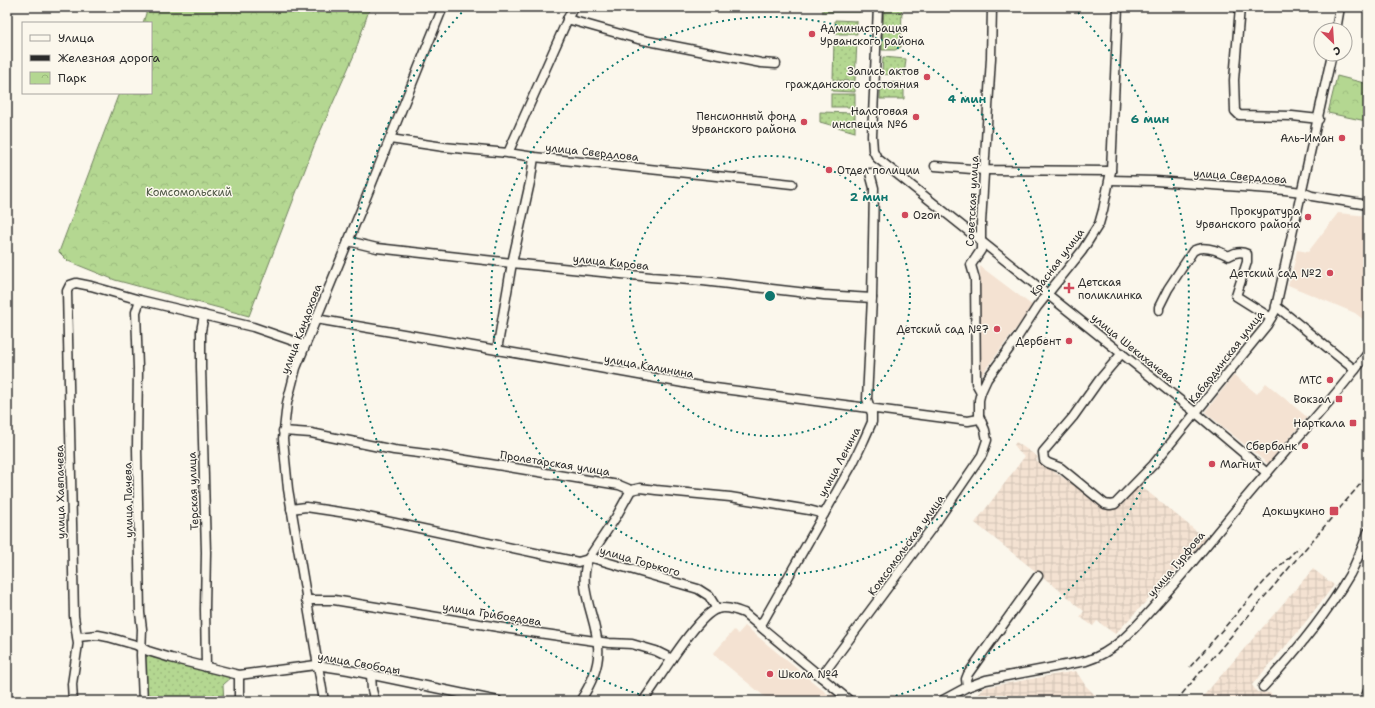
<svg xmlns="http://www.w3.org/2000/svg" width="1375" height="708" font-family="'Shantell Sans',sans-serif">
<style>
.built{fill:#f4e2d2}
.industrial{fill:url(#industrial-grid)}
.grass{fill:url(#grass-dots);stroke:#70815e}
.park{fill:url(#park-crowns);stroke:#70815e}
.lines{fill:none;stroke-linecap:round;stroke-linejoin:round}
.minor-casing{stroke:#2b2b2b;stroke-width:11}
.minor{stroke:#fbf7ec;stroke-width:8}
.rail{stroke:#2b2b2b;stroke-width:1.5;stroke-dasharray:6 3;stroke-linecap:butt}
.ring{fill:none;stroke:#0f766e;stroke-width:2;stroke-dasharray:2 4}
.poi-dot{fill:#d1495b;stroke:#fbf7ec;stroke-width:1.5}
.labels{text-anchor:middle;stroke-width:3;stroke-linejoin:round;paint-order:stroke}
.poi-label{font-size:11px;fill:#2b2b2b;stroke:#fbf7ec;text-anchor:end}
.street-label{font-size:11px;fill:#2b2b2b;stroke:#fbf7ec}
.park-label{font-size:11px;fill:#4d5644;stroke:#fbf7ec}
.centre{fill:#0f766e;stroke:#fbf7ec;stroke-width:2}
.ring-label{font-size:12px;text-anchor:middle;font-weight:bold;fill:#0f766e;stroke:#fbf7ec;stroke-width:3;stroke-linejoin:round;paint-order:stroke}
</style>
<defs>
<pattern id="industrial-grid" width="8" height="8" patternUnits="userSpaceOnUse"><rect width="8" height="8" fill="#f4e2d2"/><path d="M0 4h8M4 0v8" fill="none" stroke="#d1c2b4"/></pattern>
<pattern id="grass-dots" width="8" height="8" patternUnits="userSpaceOnUse"><rect width="8" height="8" fill="#b4d791"/><path d="M2 2h.1M6 6h.1" fill="none" stroke="#9bb97d" stroke-width="1.8" stroke-linecap="round"/></pattern>
<pattern id="park-crowns" width="20" height="18" patternUnits="userSpaceOnUse"><rect width="20" height="18" fill="#b4d791"/><path d="M2 6a3 3 0 1 1 6 0M12 15a3 3 0 1 1 6 0" fill="none" stroke="#9bb97d"/></pattern>
</defs>
<rect width="100%" height="100%" fill="#fbf7ec"/>
<filter id="ink" filterUnits="userSpaceOnUse"><feTurbulence type="fractalNoise" baseFrequency=".025" numOctaves="2"/><feDisplacementMap in="SourceGraphic" scale="8" xChannelSelector="R" yChannelSelector="G"/><feConvolveMatrix kernelMatrix="1 2 1 2 8 2 1 2 1" color-interpolation-filters="sRGB"/></filter>
<g filter="url(#ink)">
<!-- built -->
<g class="built">
<path d="M1338 213 1368 216V323L1355 313 1288 285 1295 261 1297 250 1308 252Z"/>
<path d="M980 266 1033 306 979 378 978 351Z"/>
<path d="M1234 375 1257 394 1266 383 1307 417 1268 464 1205 412Z"/>
<path d="M745 626 830 696 832 693 842 701H809L807 700 806 701H770L713 654 734 630 738 634Z"/>
</g>
<!-- industrial -->
<g class="industrial">
<path d="M1016 442 1038 457 1036 460 1076 486 1105 510 1114 508 1137 483 1206 539 1115 634 1097 621 1093 626 1080 617 1084 611 1073 602V601L975 523 1025 456 1016 450V447L1014 445Z"/>
<path d="M1313 569 1334 585 1297 633 1252 685 1257 692 1270 693 1278 701H1199Z"/>
<path d="M1076 671 1085 685 1101 701H975L981 690 986 687Z"/>
</g>
<!-- grass -->
<g class="grass">
<path d="M825 7H860V12H822Z"/>
<path d="M884 7H902L901 47 895 50H882Z"/>
<path d="M835 20 857 21V34H835Z"/>
<path d="M834 40 857 41 855 81 833 80Z"/>
<path d="M883 57 906 59 904 76 882 74Z"/>
<path d="M881 82 904 83V99H880Z"/>
<path d="M832 85H855V92L832 91Z"/>
<rect x="831" y="94" width="24" height="13"/>
<path d="M820 112 855 113V132L820 122Z"/>
<path d="M145 654 233 676 223 685 224 701H147Z"/>
</g>
<!-- park -->
<g class="park">
<path d="M148 7H370L354 55 314 146 249 316 115 280 68 261 59 252 119 93H151V23H143Z"/>
<path d="M1337 76 1368 84V110L1366 121 1328 113Z"/>
</g>
<g class="lines">
<!-- minor casing -->
<g class="minor-casing">
<g id="minor">
<path d="M878 7 872 136 873 150 877 158 1196 413 1267 473"/>
<path d="M1240 7 1234 80 1235 111 1239 115 1292 116 1319 119"/>
<path d="M567 19 638 39 761 63 776 64"/>
<path d="M1336 30 1340 7"/>
<path d="M390 139 444 147 508 153 534 157 792 184"/>
<path d="M508 153 573 7"/>
<path d="M935 166 984 170 1111 171"/>
<path d="M1110 180 1155 181 1285 190 1302 192 1312 196 1368 205"/>
<path d="M348 241 377 248 512 263 651 277 703 281 824 295 872 298"/>
<path d="M140 300 136 312 138 368 137 448 140 613 142 629 141 655 143 701"/>
<path d="M1276 306 1355 370"/>
<path d="M1159 310V307L1168 289 1193 251C1203 244 1219 251 1229 256 1235 252 1241 251 1247 254V262L1236 296 1271 318"/>
<path d="M204 315 201 331V367L206 552 205 609 206 667"/>
<path d="M316 319 561 361 700 386 968 421 979 419"/>
<path d="M497 350 512 263 531 178 534 157"/>
<path d="M1122 353 1100 379 1073 417 1043 452 1044 460 1048 463 1061 468 1105 504 1110 505 1115 504 1153 465 1267 325 1275 311 1332 54"/>
<path d="M981 392 976 383 975 279 971 265 981 250V223L991 58 992 7"/>
<path d="M283 431 311 433 394 450 435 455 619 485 631 490 640 488 656 490 730 497 809 510 824 514"/>
<path d="M291 509 306 507 353 514 578 562 592 558 596 559 698 589 709 596 717 609"/>
<path d="M306 600H334L510 629 609 643 632 644 656 651 672 659"/>
<path d="M761 625 853 463 864 440 872 422V414L867 399 872 298 874 188 870 173"/>
<path d="M78 637 98 635 108 637 136 645 148 651 171 658 239 675 316 665 349 670 498 701"/>
<path d="M239 675V701"/>
<path d="M371 675 372 690 375 701"/>
<path d="M821 677 937 521 982 455 987 440 985 430 979 416V400L981 392 987 379 1017 338 1037 307 1082 251 1092 235 1099 224 1103 210 1111 171 1118 7"/>
<path d="M967 687 966 679 968 674 980 657 1038 576"/>
<path d="M1263 687C1295 653 1326 615 1350 574 1357 561 1363 546 1368 532"/>
<path d="M73 701 72 684 78 644 74 616 67 291 70 285 76 283 91 286 140 300 253 327 305 345"/>
<path d="M324 701 288 489 283 439 287 403 296 368 370 188 443 7"/>
<path d="M580 701C590 686 600 665 598 646 596 617 577 588 588 559L616 517 631 490"/>
<path d="M643 701C658 682 696 616 717 609 726 606 735 610 744 613L850 701"/>
<path d="M941 701 967 687 986 680 1086 661C1118 651 1138 624 1160 600 1197 559 1230 515 1267 473 1301 433 1337 395 1368 353"/>
<path d="M1364 701 1368 691"/>
</g>
</g>
<!-- minor -->
<use href="#minor" class="minor"/>
<!-- rail -->
<g class="rail">
<path d="M1364 505 1368 500"/>
<path d="M1190 667 1264 582 1299 547"/>
<path d="M1176 701 1368 475"/>
</g>
</g>
</g>
<!-- distance rings -->
<g class="ring">
<circle cx="770" cy="296" r="140"/>
<circle cx="770" cy="296" r="279"/>
<path d="M662 701A419 419 0 0 1 466 8M1074 8A419 419 0 0 1 878 701"/>
</g>
<!-- markers -->
<g class="poi-dot">
<circle cx="812" cy="34" r="4"/>
<circle cx="927" cy="77" r="4"/>
<circle cx="916" cy="117" r="4"/>
<circle cx="804" cy="122" r="4"/>
<circle cx="1342" cy="138" r="4"/>
<circle cx="829" cy="170" r="4"/>
<circle cx="905" cy="215" r="4"/>
<circle cx="1308" cy="217" r="4"/>
<circle cx="1330" cy="273" r="4"/>
<path d="M1067 282h4v4h4v4h-4v4h-4v-4h-4v-4h4z"/>
<circle cx="997" cy="329" r="4"/>
<circle cx="1069" cy="341" r="4"/>
<circle cx="1330" cy="380" r="4"/>
<rect x="1335" y="395" width="8" height="8" rx="2"/>
<rect x="1349" y="419" width="8" height="8" rx="2"/>
<circle cx="1305" cy="446" r="4"/>
<circle cx="1212" cy="464" r="4"/>
<rect x="1329" y="506" width="10" height="10" rx="2"/>
<circle cx="770" cy="674" r="4"/>
</g>
<g class="labels">
<!-- poi labels -->
<g class="poi-label">
<text x="820" y="32" text-anchor="start">Администрация<tspan x="820" dy="13">Урванского района</tspan></text>
<text x="919" y="75">Запись актов<tspan x="919" dy="13">гражданского состояния</tspan></text>
<text x="908" y="115">Налоговая<tspan x="908" dy="13">инспеция №6</tspan></text>
<text x="796" y="120">Пенсионный фонд<tspan x="796" dy="13">Урванского района</tspan></text>
<text x="1334" y="142">Аль-Иман</text>
<text x="837" y="174" text-anchor="start">Отдел полиции</text>
<text x="1300" y="215">Прокуратура<tspan x="1300" dy="13">Урванского района</tspan></text>
<text x="913" y="219" text-anchor="start">Ozon</text>
<text x="1322" y="277">Детский сад №2</text>
<text x="1078" y="286" text-anchor="start">Детская<tspan x="1078" dy="13">поликлинка</tspan></text>
<text x="989" y="333">Детский сад №7</text>
<text x="1061" y="345">Дербент</text>
<text x="1322" y="384">МТС</text>
<text x="1331" y="403">Вокзал</text>
<text x="1345" y="427">Нарткала</text>
<text x="1297" y="450">Сбербанк</text>
<text x="1220" y="468" text-anchor="start">Магнит</text>
<text x="1325" y="515">Докшукино</text>
<text x="778" y="678" text-anchor="start">Школа №4</text>
</g>
<!-- street labels -->
<g class="street-label">
<text transform="translate(592 152) rotate(6)" y="4">улица Свердлова</text>
<text transform="translate(1240 176) rotate(4)" y="4">улица Свердлова</text>
<text transform="translate(972 201) rotate(-87)" y="4">Советская улица</text>
<text transform="translate(611 262) rotate(6)" y="4">улица Кирова</text>
<text transform="translate(1057 262) rotate(-53)" y="4">Красная улица</text>
<text transform="translate(301 329) rotate(-69)" y="4">улица Кандохова</text>
<text transform="translate(1133 348) rotate(39)" y="4">улица Шекихачева</text>
<text transform="translate(1226 357) rotate(-52)" y="4">Кабардинская улица</text>
<text transform="translate(649 366) rotate(10)" y="4">улица Калинина</text>
<text transform="translate(839 462) rotate(-62)" y="4">улица Ленина</text>
<text transform="translate(555 463) rotate(9)" y="4">Пролетарская улица</text>
<text transform="translate(193 491) rotate(-92)" y="4">Терская улица</text>
<text transform="translate(60 492) rotate(-91)" y="4">улица Хавпачева</text>
<text transform="translate(128 500) rotate(-91)" y="4">улица Пачева</text>
<text transform="translate(906 545) rotate(-54)" y="4">Комсомольская улица</text>
<text transform="translate(640 561) rotate(16)" y="4">улица Горького</text>
<text transform="translate(1176 564) rotate(-50)" y="4">улица Гурфова</text>
<text transform="translate(492 614) rotate(9)" y="4">улица Грибоедова</text>
<text transform="translate(359 663) rotate(10)" y="4">улица Свободы</text>
</g>
<!-- park labels -->
<g class="park-label">
<text x="189" y="196">Комсомольский</text>
</g>
</g>
<circle cx="770" cy="296" r="6" class="centre"/>
<g class="ring-label">
<text x="967" y="103">4 мин</text>
<text x="1150" y="123">6 мин</text>
<text x="869" y="201">2 мин</text>
</g>
<!-- margin -->
<rect width="1375" height="708" fill="none" stroke="#fbf7ec" stroke-width="24"/>
<rect x="12" y="12" width="1351" height="684" fill="none" stroke="#2b2b2b" stroke-width="1.5" filter="url(#ink)"/>
<!-- legend -->
<rect x="22" y="22" width="130" height="72" fill="#fbf7ec" stroke="#a8a59f"/>
<rect x="30" y="35" width="20" height="6" fill="#fbf7ec" stroke="#a8a59f"/>
<text x="58" y="42" font-size="12" fill="#2b2b2b">Улица</text>
<rect x="30" y="55" width="20" height="6" fill="#2b2b2b" stroke="#a8a59f"/>
<text x="58" y="62" font-size="12" fill="#2b2b2b">Железная дорога</text>
<rect x="30" y="72" width="20" height="12" fill="url(#park-crowns)" stroke="#a8a59f"/>
<text x="58" y="82" font-size="12" fill="#2b2b2b">Парк</text>
<!-- north arrow -->
<g transform="translate(1333 42) rotate(155)"><circle r="19" fill="#fbf7ec" stroke="#a8a59f"/>
<path d="M0-3L7 15L0 10L-7 15Z" fill="#d1495b"/>
<text y="-6" font-size="11" font-weight="bold" text-anchor="middle" fill="#2b2b2b">С</text>
</g>
</svg>
